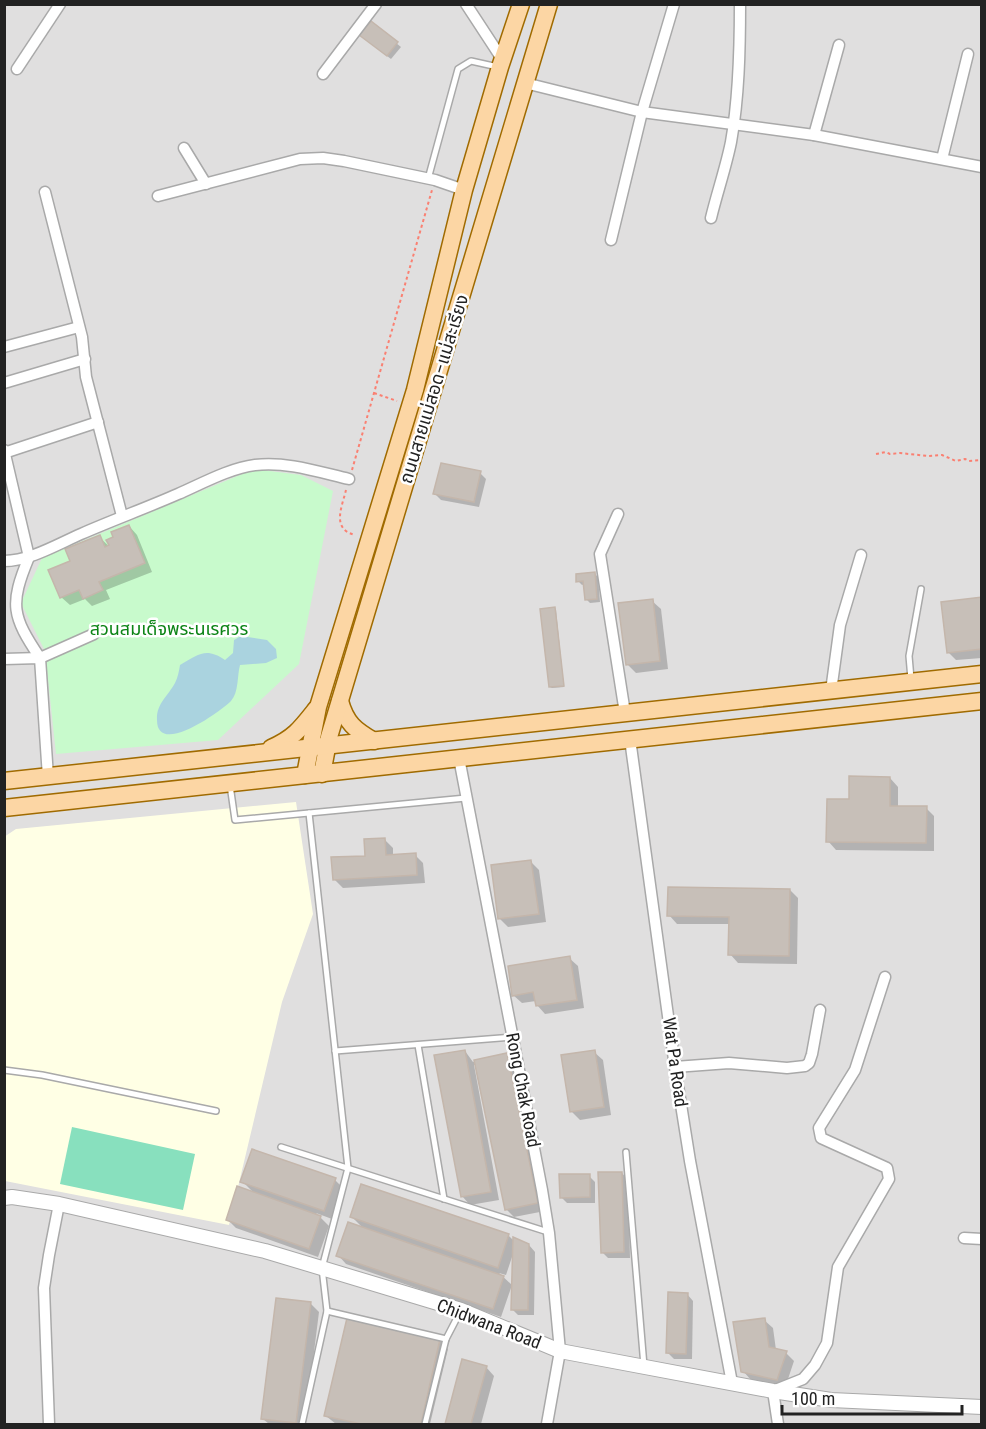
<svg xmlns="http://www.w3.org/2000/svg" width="986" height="1429" font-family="'Roboto Condensed','Noto Sans Thai',sans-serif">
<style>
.residential{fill:#e0dfdf}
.education{fill:#ffffe5}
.park{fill:#c8facc}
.pitch{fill:#88e0be}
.water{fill:#aad3df}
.shadow{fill:#0003}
.building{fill:#c7bfb8;stroke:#c4b6ab;stroke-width:1.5}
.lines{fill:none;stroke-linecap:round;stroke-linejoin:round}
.service-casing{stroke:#a9a9a9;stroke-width:8}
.minor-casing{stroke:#a9a9a9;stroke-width:13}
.tertiary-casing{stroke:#a9a9a9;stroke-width:16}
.primary-casing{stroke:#a06b00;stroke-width:19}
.path{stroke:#fa8072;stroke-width:2;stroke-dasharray:3 3;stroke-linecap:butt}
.service{stroke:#fff;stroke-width:5}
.minor{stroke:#fff;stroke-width:10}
.tertiary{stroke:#fff;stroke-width:14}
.primary{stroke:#fcd6a4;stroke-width:16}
.labels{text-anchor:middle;stroke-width:5;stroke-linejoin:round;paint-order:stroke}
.street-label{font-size:18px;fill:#222;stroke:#fff}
.park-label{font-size:18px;fill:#0c8416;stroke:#fff}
</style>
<rect width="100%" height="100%" fill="#f2efe9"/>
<!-- residential -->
<rect class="residential" x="5" y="5" width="976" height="1419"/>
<!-- education -->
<path class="education" d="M296 802 313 914 282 1002 229 1225 5 1181 4 837 16 829Z"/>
<!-- park -->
<path class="park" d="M254 469 301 475 333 491 299 664 218 740 56 754 45 651 21 603 42 558Z"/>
<!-- pitch -->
<path class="pitch" d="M72 1127 195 1154 183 1210 60 1184Z"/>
<!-- water -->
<path class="water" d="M241 636 267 640 276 649 277 658 266 663 240 665C237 676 239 692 231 701 220 712 157 757 157 720 156 704 168 696 175 683 178 677 179 671 180 665 199 654 206 647 225 660L233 653 234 640Z"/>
<!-- shadow -->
<g class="shadow">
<path d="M371 23 401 47 391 59 365 39Z"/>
<path d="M480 473 486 479 479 507 441 500 435 494Z"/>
<path d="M129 526 137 535 152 572 106 590 110 599 92 606 85 599 70 605 61 597 72 562 99 537 112 549Z"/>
<path d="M594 573 598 577 600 602 590 603 586 599 585 584 582 585 578 581Z"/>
<path d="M982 599V658L956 660 948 652Z"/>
<path d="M652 601 661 609 668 669 636 673 627 664Z"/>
<path d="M555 609 556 610 564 687 552 688 550 687Z"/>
<path d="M890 778 898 787V807L926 808 934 816V851L836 850 828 841 850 801Z"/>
<path d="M384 839 393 848V856L415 855 423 863 425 883 343 888 334 879 366 857Z"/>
<path d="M531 862 539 870 546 922 508 927 500 919Z"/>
<path d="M790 890 798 898 797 964 738 963 730 954V924H677L669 915Z"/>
<path d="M569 958 578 966 584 1008 545 1014 537 1005 536 1001 522 1003 513 995Z"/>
<path d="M465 1051 473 1062 507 1055 515 1064 545 1211 514 1217 506 1209 477 1065H474L499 1200 470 1205 462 1196Z"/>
<path d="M594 1052 603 1060 611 1115 580 1120 571 1111Z"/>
<path d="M622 1173 628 1180 630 1258H608L602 1252Z"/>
<path d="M589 1176 595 1182V1203H567L561 1197Z"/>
<path d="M335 1180 343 1188 332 1219 316 1213 329 1226 318 1257 236 1228 227 1219 255 1194 242 1181Z"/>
<path d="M352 1217 508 1235 514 1241 529 1245 535 1252 534 1315H518L512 1309 513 1254 506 1275 499 1273 512 1285 501 1317 346 1264 338 1255 364 1229Z"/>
<path d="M687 1294 693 1301 692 1359H674L668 1353Z"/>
<path d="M310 1303 319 1312 305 1424H269L263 1419Z"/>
<path d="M764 1320 773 1328 776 1350 786 1353 794 1361 785 1388 751 1380 743 1371Z"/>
<path d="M439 1340 448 1349 430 1424H336L326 1416Z"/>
<path d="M463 1361 486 1367 494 1376 481 1424H446Z"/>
</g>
<!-- building -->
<g class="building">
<path d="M371 21 398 42 387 56 359 35Z"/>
<path d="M441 463 481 471 474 502 433 494Z"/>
<path d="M129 525 145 563 99 582 103 590 83 599 79 590 60 598 48 570 70 561 65 549 100 535 105 547 109 545 106 540 113 537 111 532Z"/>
<path d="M595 572 597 599 585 600 583 581 576 582V574Z"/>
<path d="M982 597V649L947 653 941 602Z"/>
<path d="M653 599 660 661 626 665 618 603Z"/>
<path d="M555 607 564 686 549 687 540 609Z"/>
<path d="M849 776 890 777V806H927L926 843 826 842 827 799H849Z"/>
<path d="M385 838 386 855 416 853 417 875 333 880 331 857 365 856 364 839Z"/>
<path d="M531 860 539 914 498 919 491 865Z"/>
<path d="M668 887 790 889 789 956 728 955 729 917 667 916Z"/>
<path d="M570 956 577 1000 536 1006 533 992 512 996 508 966Z"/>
<path d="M465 1050 491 1192 461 1197 434 1055Z"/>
<path d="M595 1050 604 1107 570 1112 561 1055Z"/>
<path d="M507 1053 538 1203 505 1210 474 1060Z"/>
<path d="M252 1149 336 1178 324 1211 240 1182Z"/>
<path d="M598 1172H622L624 1252 601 1253Z"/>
<path d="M559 1174H590V1197L560 1198Z"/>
<path d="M361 1184 509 1234 498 1268 350 1217Z"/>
<path d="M237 1186 321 1216 309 1249 226 1220Z"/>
<path d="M348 1222 504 1276 493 1309 336 1256Z"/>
<path d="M513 1237 529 1244 528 1310H511Z"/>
<path d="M668 1292 688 1293 686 1354 666 1353Z"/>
<path d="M276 1298 311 1302 296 1423 261 1419Z"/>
<path d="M347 1318 440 1339 421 1424H361L324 1416Z"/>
<path d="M765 1318 769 1347 787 1351 777 1380 741 1372 733 1322Z"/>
<path d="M462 1359 487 1366 471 1424H445Z"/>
</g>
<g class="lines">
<!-- service casing -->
<g class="service-casing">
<g id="service">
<path d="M428 179 458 69 471 61 498 67"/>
<path d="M911 679 909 656 921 589"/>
<path d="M230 785 235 820 466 798"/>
<path d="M418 1045 444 1199"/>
<path d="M335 1051 513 1037"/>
<path d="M4 1070 42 1075 216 1111"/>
<path d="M281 1147 548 1232"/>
<path d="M626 1152 644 1366"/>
<path d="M327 1311 446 1339"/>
<path d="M302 1424 327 1311 322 1268 348 1168 309 813"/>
<path d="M425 1424 446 1339 460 1312"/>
</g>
</g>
<!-- minor casing -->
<g class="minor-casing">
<g id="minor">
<path d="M466 4 502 59"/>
<path d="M17 69 60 4"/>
<path d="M323 74 376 4"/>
<path d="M525 83 642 112 814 135 982 167"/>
<path d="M814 135 839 45"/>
<path d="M184 148 206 184"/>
<path d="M942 159 968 54"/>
<path d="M45 192 82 337 86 377 122 516"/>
<path d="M158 196 300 159 323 158 344 161 435 180 464 190"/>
<path d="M711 218C717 193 726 167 731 142 739 97 740 50 740 4"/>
<path d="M611 240 642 112 674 4"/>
<path d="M4 347 79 327"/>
<path d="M4 383 85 359"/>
<path d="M4 450 29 557C9 605 12 616 40 658L94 634"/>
<path d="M4 453 98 422"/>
<path d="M618 514 600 554 625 713"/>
<path d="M4 561C30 561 58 544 81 534 113 520 146 508 178 494 201 484 230 468 255 465 286 461 319 472 349 479"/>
<path d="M4 659 40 658 48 777"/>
<path d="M831 691 840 625 861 555"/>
<path d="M630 739 675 1067 690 1161 732 1383"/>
<path d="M459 758 542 1190 549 1233 560 1351 547 1424"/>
<path d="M675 1067 729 1063 787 1068 805 1066 809 1063 812 1054 820 1010"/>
<path d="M964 1238 982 1239"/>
<path d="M49 1424 44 1288 49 1255 59 1204"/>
<path d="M778 1424 773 1391 803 1379 815 1365 827 1343 838 1267 889 1179 887 1168 821 1138 819 1128 855 1070 885 977"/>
</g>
</g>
<!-- tertiary casing -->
<g class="tertiary-casing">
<path id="tertiary" d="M4 1198 12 1197 59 1204 265 1251 461 1310 560 1351 773 1391 831 1400 982 1407"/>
</g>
<!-- primary casing -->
<g class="primary-casing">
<g id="primary">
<path d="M340 701C346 723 355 730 374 741"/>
<path d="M271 748C294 738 301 728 316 709"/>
<path d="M322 774 329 737 549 4"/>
<path d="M305 775 318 707 415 390 464 190 500 67 521 4"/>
<path d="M4 781 982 674"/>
<path d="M4 808 982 701"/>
</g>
</g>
<!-- path -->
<g class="path">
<path d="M374 393 397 401"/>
<path d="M876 454 886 452 890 454 900 453 928 456 942 455 956 461 965 459 969 461 982 460"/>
<path d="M352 470 432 190"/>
<path d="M346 490C342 507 331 529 355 535"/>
</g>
<!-- service -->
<use href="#service" class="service"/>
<!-- minor -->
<use href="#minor" class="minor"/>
<!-- tertiary -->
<use href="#tertiary" class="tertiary"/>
<!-- primary -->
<use href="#primary" class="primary"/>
</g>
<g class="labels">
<!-- street labels -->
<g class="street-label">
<text transform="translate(434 389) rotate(-73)" y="6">ถนนสายแม่สอด–แม่สะเรียง</text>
<text transform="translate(675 1062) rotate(82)" y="6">Wat Pa Road</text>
<text transform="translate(523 1090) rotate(79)" y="6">Rong Chak Road</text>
<text transform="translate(489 1324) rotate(21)" y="6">Chidwana Road</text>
</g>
<!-- park labels -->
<g class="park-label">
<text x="169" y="635">สวนสมเด็จพระนเรศวร</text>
</g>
</g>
<!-- border -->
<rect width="986" height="1429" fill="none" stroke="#222222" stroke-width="12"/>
<!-- scale -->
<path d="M782 1405v9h180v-9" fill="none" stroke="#222222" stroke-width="3"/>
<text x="791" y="1405" font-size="18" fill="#222222" stroke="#ffffff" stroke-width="4.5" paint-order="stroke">100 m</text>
</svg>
